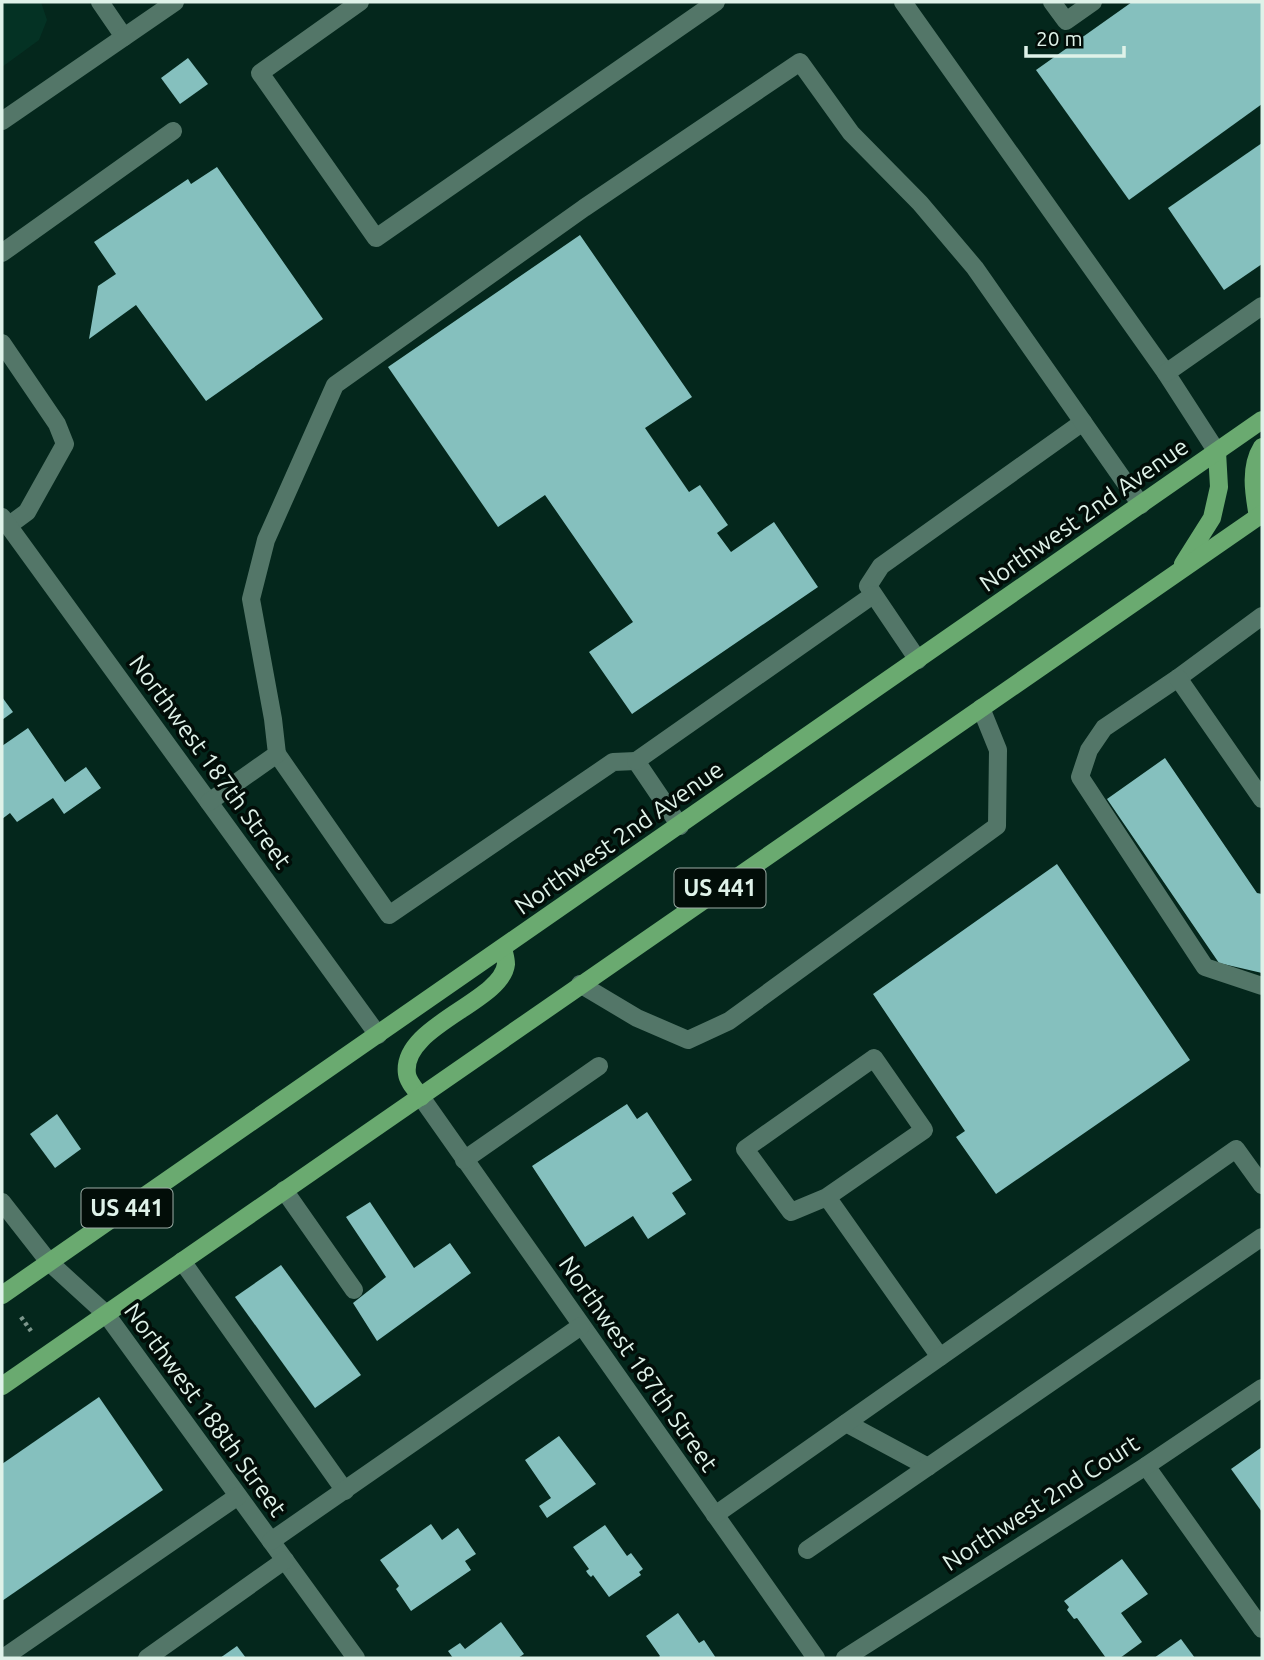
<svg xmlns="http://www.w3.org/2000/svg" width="1264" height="1660" font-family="Ubuntu,sans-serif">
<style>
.built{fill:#043224}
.building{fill:#85c0be}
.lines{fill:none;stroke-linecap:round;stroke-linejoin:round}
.path{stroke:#7c968c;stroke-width:4.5;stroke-dasharray:3.5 3.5;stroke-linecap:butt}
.minor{stroke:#537668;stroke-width:18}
.major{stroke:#6aaa70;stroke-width:18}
.labels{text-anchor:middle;stroke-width:7;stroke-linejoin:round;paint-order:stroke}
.shield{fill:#020d08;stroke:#9dada6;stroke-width:2}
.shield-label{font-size:23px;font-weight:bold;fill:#dff2e9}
.street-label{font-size:24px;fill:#dff2e9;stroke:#020d08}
</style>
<rect width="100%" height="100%" fill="#04271c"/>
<!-- built -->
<path class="built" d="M2 2H41L47 20 39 40 2 67Z"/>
<!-- building -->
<g class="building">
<path d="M1132 2H1262V104L1129 200 1036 70Z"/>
<path d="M188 58 208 84 180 104 161 78Z"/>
<path d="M1262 143V264L1224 290 1168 208Z"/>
<path d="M217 167 323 319 206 401 136 305 89 339 98 286 116 274 94 242 188 179 191 184Z"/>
<path d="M580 235 692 397 645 428 689 492 700 485 728 525 717 533 731 552 774 522 818 587 632 714 589 652 633 622 545 495 498 527 388 367Z"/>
<path d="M2 697 13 712 2 720Z"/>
<path d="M28 728 65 782 86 767 101 788 64 814 53 798 17 822 10 813 2 819V746Z"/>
<path d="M1165 758 1257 893 1262 894V973L1219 963 1107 799Z"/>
<path d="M1057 864 1190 1060 996 1194 956 1137 965 1131 873 994Z"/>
<path d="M627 1104 637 1119 647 1112 692 1180 672 1193 686 1214 648 1239 633 1216 585 1247 532 1166Z"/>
<path d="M57 1114 81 1149 55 1168 30 1134Z"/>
<path d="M370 1202 414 1268 450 1243 471 1273 377 1341 353 1303 386 1277 346 1217Z"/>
<path d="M281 1265 361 1375 315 1408 235 1297Z"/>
<path d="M99 1397 163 1490 2 1601V1464Z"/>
<path d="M559 1436 596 1484 547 1518 539 1506 551 1498 525 1460Z"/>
<path d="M1262 1447V1512L1231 1469Z"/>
<path d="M431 1524 442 1540 458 1528 476 1554 465 1561 471 1570 411 1611 396 1589 399 1586 380 1560Z"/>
<path d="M605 1525 627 1556 631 1553 643 1569 639 1572 641 1575 609 1597 593 1575 591 1577 588 1574 586 1571 589 1569 573 1547Z"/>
<path d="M1122 1559 1148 1594 1121 1613 1142 1642 1120 1658H1106L1077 1618 1074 1619 1067 1610 1069 1607 1064 1601Z"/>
<path d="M678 1613 699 1643 704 1640 716 1658H658L660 1656 646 1636Z"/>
<path d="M501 1622 524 1654 518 1658H453L448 1651 460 1643 465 1649Z"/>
<path d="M1181 1639 1195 1658H1154Z"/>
<path d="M237 1646 246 1658H220Z"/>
</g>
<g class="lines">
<!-- path -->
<path class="path" d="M21 1317 31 1331"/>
<!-- minor -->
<g class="minor">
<path d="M100 2 124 37"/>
<path d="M360 2 260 73 376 238 716 2"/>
<path d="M903 2 1166 373 1217 452"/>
<path d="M1052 2 1066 21 1093 2"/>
<path d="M2 121 175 2"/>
<path d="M2 253 173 131"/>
<path d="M2 343 57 424 65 444 27 512 8 526"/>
<path d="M1166 373 1262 306"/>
<path d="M2 517 378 1035"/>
<path d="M1262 616 1178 678 1104 728 1089 750 1080 777 1205 967 1262 986"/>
<path d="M918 660 868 586 881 566 1083 422"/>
<path d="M1178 678 1262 799"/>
<path d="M277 754 389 915 613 762 636 761 680 826"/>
<path d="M636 761 873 595"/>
<path d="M209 802 277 754 273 719 251 599 266 540 335 385 584 208 800 62 851 133 920 203 975 268 1141 505"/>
<path d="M580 984 637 1018 688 1040 729 1021 997 826 998 750 981 708"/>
<path d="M421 1097 816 1658"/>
<path d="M464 1160 599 1066"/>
<path d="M284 1190 354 1290"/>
<path d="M827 1197 924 1130 874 1058 745 1149 791 1212 827 1197 940 1357"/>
<path d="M2 1202 49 1262 106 1314 356 1658"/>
<path d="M182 1261 345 1491"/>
<path d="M846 1423 928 1467"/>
<path d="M1146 1466 1262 1629"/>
<path d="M715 1515 1236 1149 1262 1185"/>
<path d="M271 1541 581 1326"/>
<path d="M807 1550 1262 1237"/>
<path d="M3 1658 238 1496"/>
<path d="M147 1658 285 1560"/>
<path d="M845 1658 1146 1466 1262 1388"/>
</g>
<!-- major -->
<g class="major">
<path d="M1258 517C1254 494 1249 468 1262 447"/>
<path d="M1183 564 1212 518 1219 487 1217 452"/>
<path d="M421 1097C416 1090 408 1082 407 1074 400 1026 502 1002 506 964 506 959 504 953 503 948"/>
<path d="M2 1295 1262 420"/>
<path d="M2 1386 1262 514"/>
</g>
</g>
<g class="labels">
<!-- shield labels -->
<g class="shield">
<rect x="674.5" y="868.5" width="91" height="39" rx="5"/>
<rect x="81.5" y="1188.5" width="91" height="39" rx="5"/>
</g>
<g class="shield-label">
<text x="720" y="896">US 441</text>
<text x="127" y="1216">US 441</text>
</g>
<!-- street labels -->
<g class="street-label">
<text transform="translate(1084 515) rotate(-35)" y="8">Northwest 2nd Avenue</text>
<text transform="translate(210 762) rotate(54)" y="8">Northwest 187th Street</text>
<text transform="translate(619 838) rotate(-35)" y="8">Northwest 2nd Avenue</text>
<text transform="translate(638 1364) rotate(55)" y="8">Northwest 187th Street</text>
<text transform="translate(205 1410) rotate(54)" y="8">Northwest 188th Street</text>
<text transform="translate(1041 1503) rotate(-33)" y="8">Northwest 2nd Court</text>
</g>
</g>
<!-- border -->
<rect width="1264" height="1660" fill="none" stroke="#dff2e9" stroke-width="7"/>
<!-- scale -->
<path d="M1026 46v10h98v-10" fill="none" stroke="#dff2e9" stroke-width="3.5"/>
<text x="1036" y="46" font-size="21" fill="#dff2e9" stroke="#020d08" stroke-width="5" paint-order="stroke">20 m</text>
</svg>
